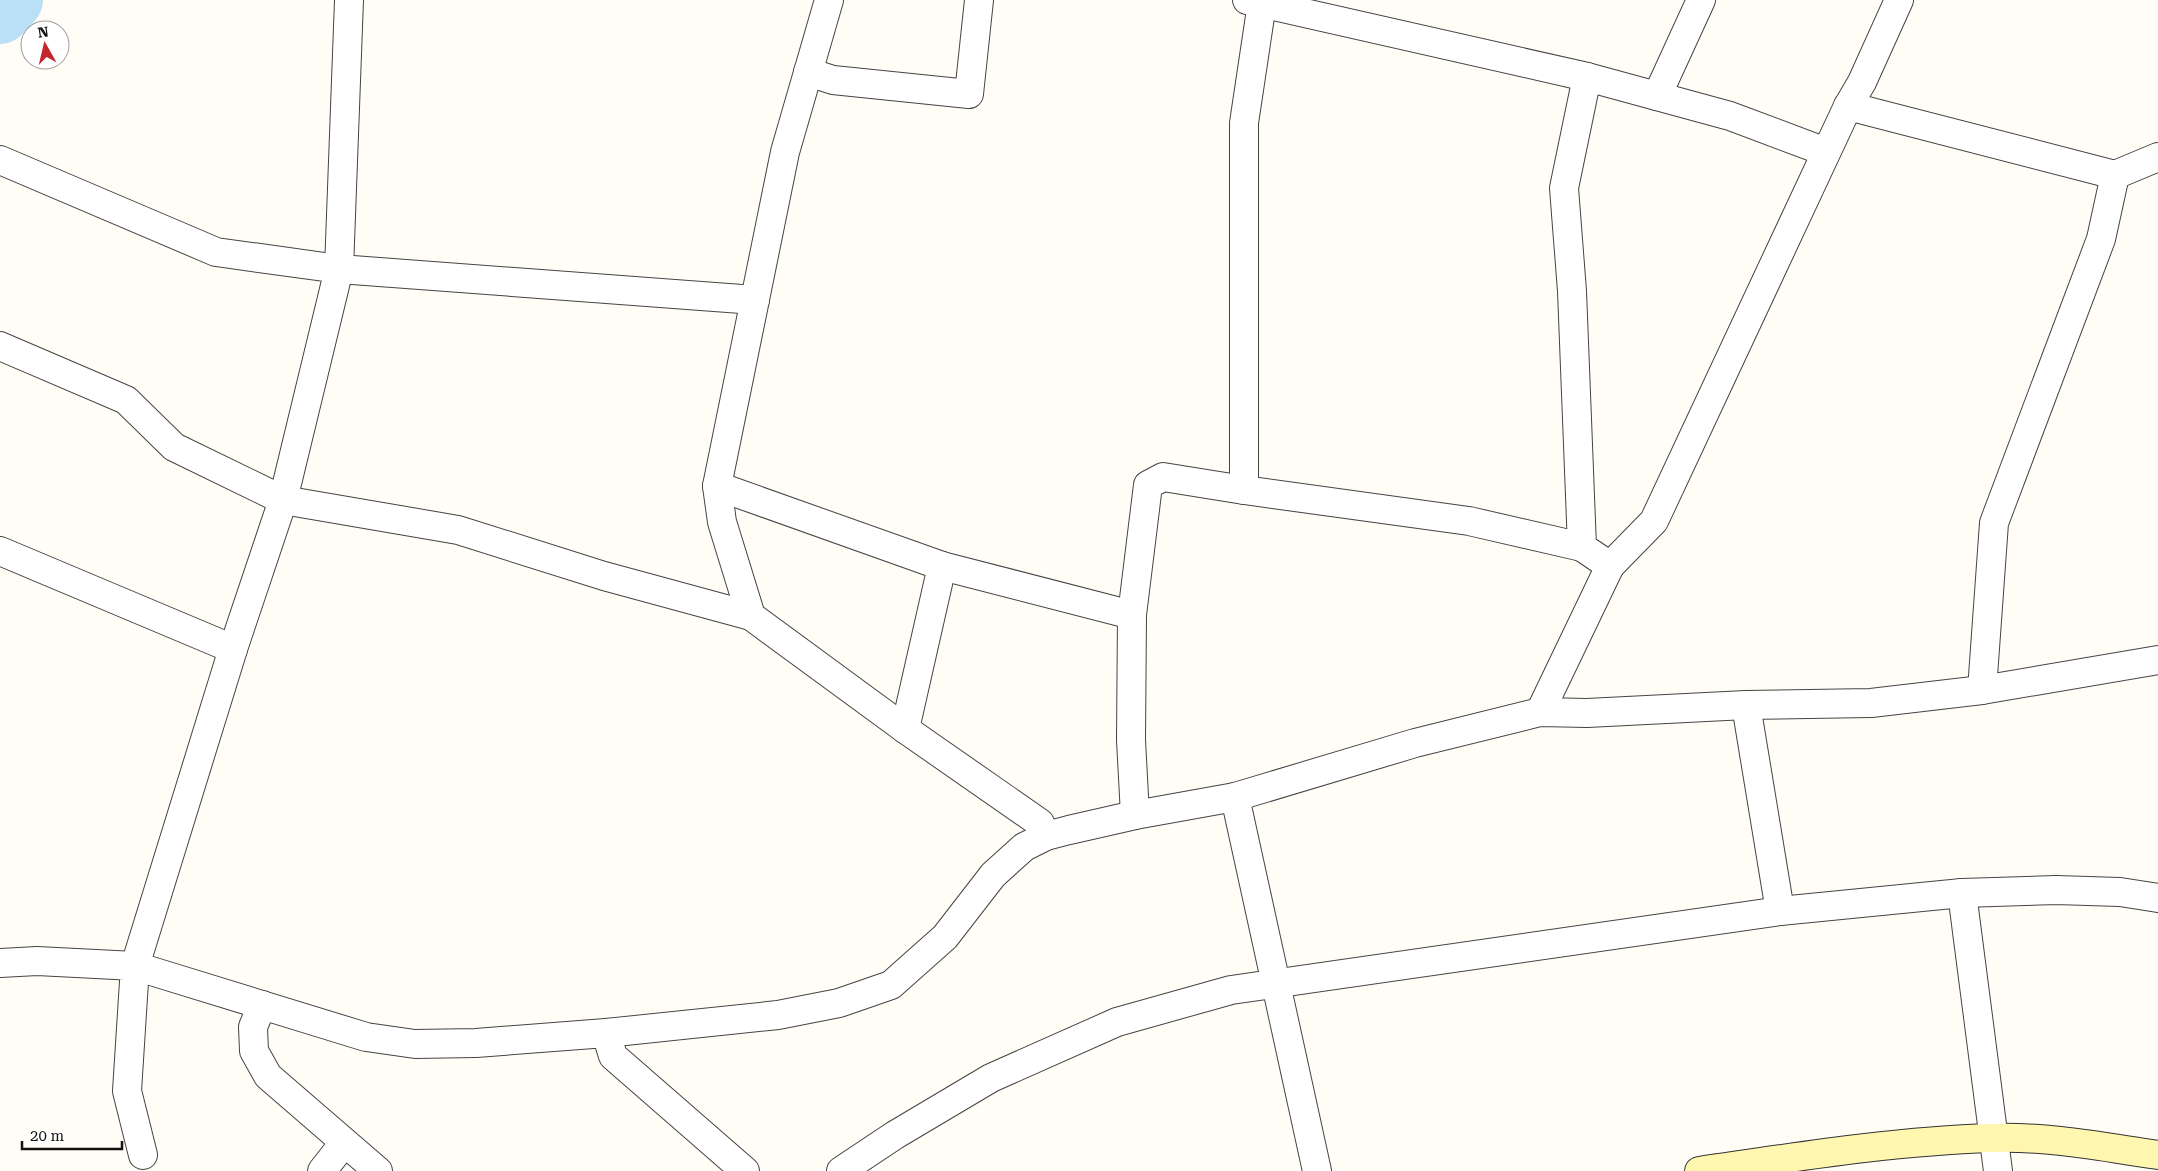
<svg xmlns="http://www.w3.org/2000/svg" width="2158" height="1171" font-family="'Roboto Serif',serif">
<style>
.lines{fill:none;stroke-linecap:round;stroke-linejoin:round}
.river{stroke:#b9e0f7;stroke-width:60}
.street-casing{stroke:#444;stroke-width:30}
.secondary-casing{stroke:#333;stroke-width:30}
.street{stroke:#fff;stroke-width:28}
.secondary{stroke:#fff6b0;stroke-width:28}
</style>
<rect width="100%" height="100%" fill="#fffdf5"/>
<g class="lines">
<!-- river -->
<path class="river" d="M0 14 13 0"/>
<!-- street casing -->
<g class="street-casing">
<g id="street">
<path d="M349 0 339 269 283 500 233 649 135 966 366 1037 415 1044 476 1043 606 1033 778 1015 839 1003 891 985 945 937 993 875 1024 847 1046 836 1069 830 1135 815 1235 797 1415 743 1540 712 1587 713 1746 705 1871 703 1982 690 2158 660"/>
<path d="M829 0 785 152 717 486 722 522 751 616 905 729 1040 823 1046 836"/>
<path d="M1247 0 1587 77 1730 116 1826 152"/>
<path d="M808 72 833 80 969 94 979 0"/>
<path d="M1657 96 1701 0"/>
<path d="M1848 106 2115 175 2158 157"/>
<path d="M0 160 216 252 339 269 755 300"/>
<path d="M0 346 126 400 174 447 283 500 458 530 604 576 751 616"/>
<path d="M717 486 942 566 1132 615"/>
<path d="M1244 490 1469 521 1582 547"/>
<path d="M0 551 233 649"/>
<path d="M1610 566 1654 521 1848 106 1862 82 1899 0"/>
<path d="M1982 690 1994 523 2101 239 2115 175"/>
<path d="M1746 705 1780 911"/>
<path d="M1540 712 1610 566 1582 547 1572 291 1564 188 1587 77"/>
<path d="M905 729 942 566"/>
<path d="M1235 797 1317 1171"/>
<path d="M1135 815 1131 740 1132 615 1148 485 1163 477 1244 490V123L1262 3"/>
<path d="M1962 893 1998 1171"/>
<path d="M0 963 37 961 135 966 127 1091 143 1155"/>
<path d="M262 1005 253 1027 254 1051 268 1076 378 1171"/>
<path d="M606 1033 613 1056 745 1171"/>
<path d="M322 1171 344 1143"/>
<path d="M841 1171 895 1135 991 1078 1117 1022 1231 990 1780 911 1962 893 2056 890 2120 892 2158 898"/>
</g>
</g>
<!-- secondary casing -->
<g class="secondary-casing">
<path id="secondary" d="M1699 1171C1796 1157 1894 1141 1992 1138 2048 1136 2103 1147 2158 1155"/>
</g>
<!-- street -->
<use href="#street" class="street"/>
<!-- secondary -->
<use href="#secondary" class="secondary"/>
</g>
<!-- north arrow -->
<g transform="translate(45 45) rotate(352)"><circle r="24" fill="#ffffff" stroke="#a0a0a0"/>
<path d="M0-4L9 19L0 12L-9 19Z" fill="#c4262e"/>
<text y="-8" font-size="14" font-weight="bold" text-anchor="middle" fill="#111111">N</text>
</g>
<!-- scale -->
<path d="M22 1141v8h100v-8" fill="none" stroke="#111111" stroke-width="2.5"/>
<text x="30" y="1141" font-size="15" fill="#111111" stroke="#ffffff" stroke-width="4" paint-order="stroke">20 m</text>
</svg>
